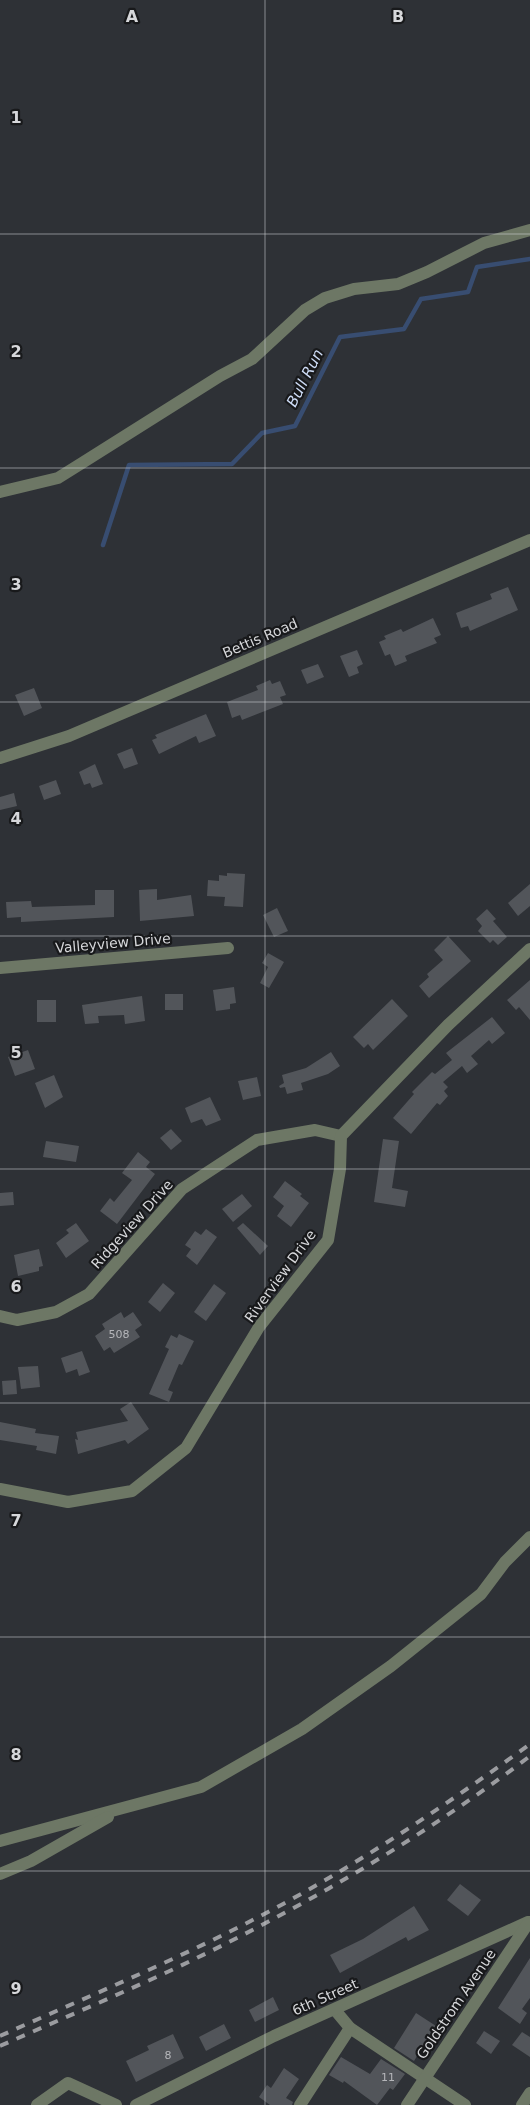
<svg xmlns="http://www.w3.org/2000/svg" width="530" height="2105" font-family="'DejaVu Sans',sans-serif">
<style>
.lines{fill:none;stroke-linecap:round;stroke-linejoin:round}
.stream{stroke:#384d71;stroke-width:4.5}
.building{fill:#52555a}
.minor{stroke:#6d7765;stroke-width:12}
.rail{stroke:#9b9ca0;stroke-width:4;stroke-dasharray:9 9;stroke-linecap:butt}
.grid{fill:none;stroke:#d6d7da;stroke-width:1;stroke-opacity:0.55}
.labels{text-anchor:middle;stroke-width:4.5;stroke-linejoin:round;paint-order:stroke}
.number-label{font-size:11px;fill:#b5b6ba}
.street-label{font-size:14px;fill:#d6d7da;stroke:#18191b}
.water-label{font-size:15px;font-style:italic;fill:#cedcf6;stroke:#18191b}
.grid-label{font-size:16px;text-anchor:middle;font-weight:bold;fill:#d6d7da;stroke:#18191b;stroke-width:4.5;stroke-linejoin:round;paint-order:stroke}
</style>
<rect width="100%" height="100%" fill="#2e3136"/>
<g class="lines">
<!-- stream -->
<path class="stream" d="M103 545 129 465 232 464 262 433 295 426 340 337 404 329 421 299 468 292 477 267 530 259"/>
</g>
<!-- building -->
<g class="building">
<path d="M508 587 518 610 470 631 468 626 461 628 456 613 492 599 490 594Z"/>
<path d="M433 618 441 635 434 638 437 643 405 656 407 661 395 666 390 654 385 656 379 642 386 639 384 636 401 629 403 632Z"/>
<path d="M357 650 363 664 357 667 359 673 349 677 340 656Z"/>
<path d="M318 664 324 677 307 684 301 670Z"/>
<path d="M270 680 272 684 280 681 286 695 280 697 283 704 242 720 240 715 232 718 227 702 258 690 256 686Z"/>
<path d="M34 688 42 708 24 716 15 695Z"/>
<path d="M206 714 216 736 199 743 196 736 159 754 152 740 157 738 155 735Z"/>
<path d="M132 748 138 764 124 769 117 754Z"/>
<path d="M95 764 103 784 92 788 90 783 84 785 79 772Z"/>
<path d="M56 780 61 794 44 800 39 786Z"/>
<path d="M14 793 17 806 0 810V797Z"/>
<path d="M227 873 245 874 243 907 224 906 225 897 207 896 208 880 219 881V875L227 876Z"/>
<path d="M530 884V906L518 916 508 903Z"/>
<path d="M157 889V900L191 895 194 916 140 921 139 890Z"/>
<path d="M95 890H114V917L21 922V917L7 918 6 902 31 901 32 907 95 905Z"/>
<path d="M277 908 288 931 274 937 263 915Z"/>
<path d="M487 909 496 919 493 921 507 937 498 945 493 940 490 943 478 931 482 926 476 919Z"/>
<path d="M448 936 471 961 429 998 419 986 429 977 427 974 443 960 434 950Z"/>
<path d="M268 953 284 962 269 988 260 983 268 967 262 963Z"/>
<path d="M530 980V1020L519 1007 516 1010 507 1000Z"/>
<path d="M234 987 236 1003 230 1004V1009L216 1011 213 990Z"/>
<rect x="165" y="994" width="18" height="16"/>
<path d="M142 996 145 1021 125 1024 124 1015 98 1016 99 1023 85 1024 82 1005Z"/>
<path d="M392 999 408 1016 373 1050 368 1044 364 1048 353 1037Z"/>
<rect x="37" y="1000" width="19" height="22"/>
<path d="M492 1017 505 1033 492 1044 489 1040 471 1056 478 1064 467 1073 462 1066 443 1082 448 1087 444 1091 448 1096 440 1105 437 1103 411 1134 393 1118 414 1094 412 1092 432 1072 435 1074 452 1060 446 1053Z"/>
<path d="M28 1050 35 1069 15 1076 8 1057Z"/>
<path d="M331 1052 340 1066 328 1074 301 1083 303 1090 287 1094 285 1087 280 1088 279 1086 284 1083 282 1075 306 1068Z"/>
<path d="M54 1075 63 1097 45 1108 35 1083Z"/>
<path d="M257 1077 261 1096 243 1100 238 1081Z"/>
<path d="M210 1097 221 1120 206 1126 202 1119 191 1123 185 1108Z"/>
<path d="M171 1129 182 1141 171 1150 160 1138Z"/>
<path d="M383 1139 399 1141 392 1188 408 1191 405 1207 374 1202Z"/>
<path d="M46 1141 79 1146 76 1162 43 1157Z"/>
<path d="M138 1152 150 1162 146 1167 155 1174 117 1224 100 1211 110 1198 114 1202 132 1180 122 1173Z"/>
<path d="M285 1181 302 1194 300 1196 309 1203 291 1227 277 1216 284 1206 273 1197Z"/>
<path d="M13 1192 14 1205 0 1206V1193Z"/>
<path d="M242 1194 252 1206 233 1222 222 1209Z"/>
<path d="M76 1223 89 1241 66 1258 56 1243 69 1233 66 1230Z"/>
<path d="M243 1223 268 1246 260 1255 237 1228Z"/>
<path d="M206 1229 217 1237 197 1265 186 1256 191 1249 185 1245 195 1231 201 1235Z"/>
<path d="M39 1249 43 1266 39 1267V1271L18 1276 14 1255Z"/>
<path d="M163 1283 175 1293 160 1312 148 1302Z"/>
<path d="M214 1284 226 1293 206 1321 194 1312Z"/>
<path d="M121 1312 124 1318 133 1312 142 1325 135 1330 140 1337 114 1353 110 1347 104 1351 95 1336 105 1329 102 1324Z"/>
<path d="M179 1334 194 1341 182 1365 179 1364 168 1390 173 1392 169 1402 149 1394 169 1349 165 1347 171 1335 177 1338Z"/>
<path d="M82 1351 90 1372 79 1376 77 1369 66 1373 61 1358Z"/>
<path d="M38 1366 40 1387 21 1389 18 1367Z"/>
<path d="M16 1380 17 1394 3 1395 2 1381Z"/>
<path d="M131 1402 149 1429 128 1444 125 1440 78 1454 75 1439 78 1440 76 1432 128 1421 120 1409Z"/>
<path d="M0 1422 36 1429 35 1433 59 1436 56 1454 36 1450 37 1446 0 1440Z"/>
<path d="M460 1884 481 1900 468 1916 447 1900Z"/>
<path d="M414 1906 429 1930 408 1941 406 1937 340 1973 330 1955 363 1939Z"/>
<path d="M530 1958V1998L522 2009 527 2013 520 2024 498 2008Z"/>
<path d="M273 1997 279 2010 255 2022 249 2010Z"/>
<path d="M416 2013 436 2026 414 2061 394 2048Z"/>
<path d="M224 2024 231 2038 206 2051 199 2037Z"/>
<path d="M484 2031 500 2041 491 2054 476 2043Z"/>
<path d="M522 2032 530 2037V2057L512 2045Z"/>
<path d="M173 2034 184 2058 136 2082 126 2061 149 2050 147 2046Z"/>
<path d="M341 2057 370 2074 381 2059 405 2074 393 2090 390 2088 377 2105 344 2081 343 2083 329 2075Z"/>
<path d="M284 2068 299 2079 286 2098 293 2102 292 2105H270L259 2097 267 2085 271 2088Z"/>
</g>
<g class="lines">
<!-- minor -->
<g class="minor">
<path d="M0 492 58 478 82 463 220 376 252 359 305 310 325 298 354 289 398 284 427 272 484 243 530 230"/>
<path d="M0 758 69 736 530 540"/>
<path d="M0 968 228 948"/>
<path d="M0 1316 17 1320 56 1312 89 1294 182 1189 257 1140 315 1130 341 1136"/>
<path d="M0 1489 68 1502 132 1491 186 1448 259 1327 328 1240 340 1169 341 1136 448 1025 530 949"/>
<path d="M0 1841 201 1787 302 1729 391 1666 481 1594 505 1562 530 1537"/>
<path d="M0 1874 31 1861 108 1817"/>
<path d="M335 2010 350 2028 465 2105"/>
<path d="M37 2105 68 2083 116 2105"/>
<path d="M136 2105 274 2036 528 1922"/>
<path d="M300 2105 350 2028"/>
<path d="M407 2105 529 1922"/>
<path d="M522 2105 530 2093"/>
</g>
<!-- rail -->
<g class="rail">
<path d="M0 2036C98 1992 198 1951 292 1899 375 1853 453 1800 530 1744"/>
<path d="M0 2046C59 2020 118 1995 176 1968 300 1909 421 1839 530 1756"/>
</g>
</g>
<!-- grid -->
<path class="grid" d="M265 0V2105M0 234H530M0 468H530M0 702H530M0 936H530M0 1169H530M0 1403H530M0 1637H530M0 1871H530"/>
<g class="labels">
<!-- number labels -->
<g class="number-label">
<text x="119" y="1338">508</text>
<text x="168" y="2059">8</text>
<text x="388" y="2081">11</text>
</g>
<!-- street labels -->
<g class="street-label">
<text transform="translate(260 638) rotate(-23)" y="5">Bettis Road</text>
<text transform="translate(113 943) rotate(-5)" y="5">Valleyview Drive</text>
<text transform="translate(132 1224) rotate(-48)" y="5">Ridgeview Drive</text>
<text transform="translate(280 1276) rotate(-54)" y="5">Riverview Drive</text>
<text transform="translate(325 1997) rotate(-24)" y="5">6th Street</text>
<text transform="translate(456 2004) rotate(-56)" y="5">Goldstrom Avenue</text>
</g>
<!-- water labels -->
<g class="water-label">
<text transform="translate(305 378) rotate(-63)" y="5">Bull Run</text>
</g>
</g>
<g class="grid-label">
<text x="132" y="22">A</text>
<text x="398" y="22">B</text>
<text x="16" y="123">1</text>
<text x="16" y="357">2</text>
<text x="16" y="590">3</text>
<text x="16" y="824">4</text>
<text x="16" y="1058">5</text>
<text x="16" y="1292">6</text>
<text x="16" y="1526">7</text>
<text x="16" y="1760">8</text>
<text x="16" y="1994">9</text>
</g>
</svg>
